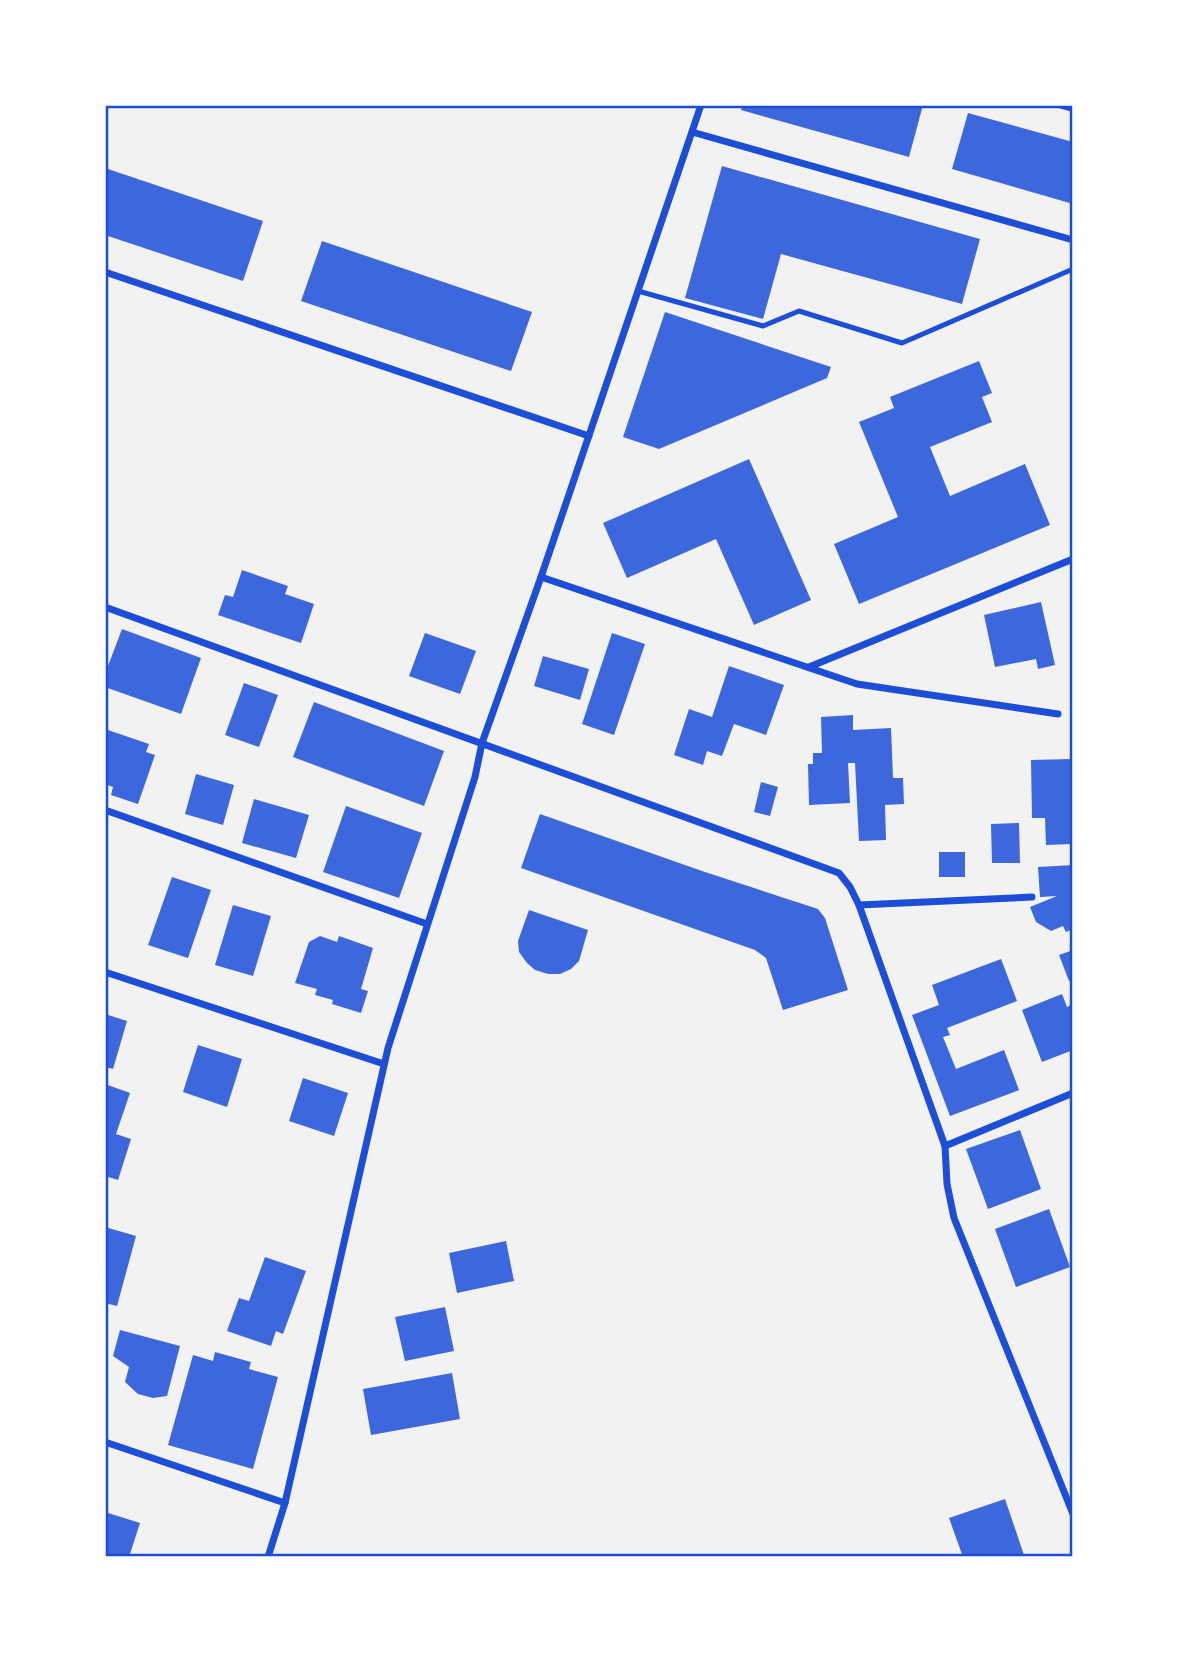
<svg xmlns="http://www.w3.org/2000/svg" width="1178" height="1662" font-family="'Work Sans',sans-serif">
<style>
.building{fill:#3d67dc}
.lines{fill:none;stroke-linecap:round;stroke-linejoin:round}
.service{stroke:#1d4ed8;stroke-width:5}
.minor{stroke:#1d4ed8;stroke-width:7}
.neatline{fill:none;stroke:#1d4ed8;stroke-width:2.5}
</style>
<rect width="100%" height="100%" fill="#f2f2f2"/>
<!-- building -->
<g class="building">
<path d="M742 105H923L909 157 741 110Z"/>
<path d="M968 113 1073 142V204L952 169Z"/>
<path d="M722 166 980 239 962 304 781 254 763 319 685 298Z"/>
<path d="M105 168 263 221 243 281 105 235Z"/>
<path d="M322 241 532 312 511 371 301 301Z"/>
<path d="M665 312 831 367 827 378 659 449 623 437Z"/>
<path d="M979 361 992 393 982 397 992 422 930 447 950 496 1025 464 1050 525 859 604 834 544 898 517 859 422 894 408 890 397Z"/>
<path d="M749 459 811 600 754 625 716 539 627 578 603 523Z"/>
<path d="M242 570 288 586 285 594 314 604 301 643 218 615 225 595 233 597Z"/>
<path d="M1041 602 1055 665 1038 669 1036 659 995 667 984 615Z"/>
<path d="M122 629 201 658 181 714 105 687V674Z"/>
<path d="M425 633 476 651 460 694 409 676Z"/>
<path d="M612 633 645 644 614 735 582 724Z"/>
<path d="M543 656 589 669 580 700 534 686Z"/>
<path d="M729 666 784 685 766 735 734 724 722 756 707 751 703 765 674 755 689 709 712 717Z"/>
<path d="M244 683 278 695 259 747 225 735Z"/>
<path d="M314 702 444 751 424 806 293 757Z"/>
<path d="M853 715V730L891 728 893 778H903L904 804 885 805 886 840 859 841 855 763H848L850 803 809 805 808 764H813V753H822L821 717Z"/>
<path d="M105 729 149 744 146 752 155 755 138 804 111 795 113 787 105 784Z"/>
<path d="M1072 759 1073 844 1046 845 1045 818H1032L1031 760Z"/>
<path d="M196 774 234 785 223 825 185 814Z"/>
<path d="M761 782 778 787 770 816 754 812Z"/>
<path d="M254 799 309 815 296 858 242 843Z"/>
<path d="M346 806 422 833 399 898 323 872Z"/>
<path d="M540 814 702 871 818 909 825 918 848 990 783 1010 766 958 755 950 521 868Z"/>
<path d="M1019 823 1020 863H992L991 824Z"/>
<rect x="939" y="852" width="26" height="25"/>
<path d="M1073 865V929L1066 932 1063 926 1051 931 1036 922 1030 907 1057 896 1040 897 1038 867Z"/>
<path d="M172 877 211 890 188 958 148 945Z"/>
<path d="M233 905 271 916 253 976 215 965Z"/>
<path d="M529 910 588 930 579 961 571 969 560 974H548L535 970 527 963 519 952 518 941Z"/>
<path d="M320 936 337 942 339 936 373 948 361 989 368 991 361 1013 332 1004 333 1000 315 995 317 989 295 983 309 942Z"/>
<path d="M1073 950V979L1069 981 1059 955Z"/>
<path d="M1001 959 1017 1001 947 1028 950 1035 943 1037 956 1069 1004 1050 1019 1090 950 1116 912 1015 939 1005 932 985Z"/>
<path d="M1062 994 1067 1007 1073 1004V1050L1042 1062 1022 1010Z"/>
<path d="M105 1014 127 1021 113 1069 105 1067Z"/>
<path d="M198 1045 242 1059 227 1107 183 1092Z"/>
<path d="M303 1078 348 1093 334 1136 289 1121Z"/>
<path d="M105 1084 130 1093 116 1134 131 1139 118 1180 105 1176Z"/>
<path d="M1020 1130 1041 1189 988 1209 966 1149Z"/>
<path d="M1049 1209 1070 1267 1016 1287 995 1229Z"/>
<path d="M105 1227 136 1236 117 1306 105 1303Z"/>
<path d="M506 1241 514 1281 457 1293 449 1253Z"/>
<path d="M265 1257 306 1271 283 1334 276 1331 271 1346 227 1331 239 1298 249 1301Z"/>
<path d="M445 1307 454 1351 405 1361 395 1317Z"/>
<path d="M120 1330 180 1346 167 1396 153 1398 138 1394 125 1382 129 1367 113 1356Z"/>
<path d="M215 1352 251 1362 249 1369 278 1377 253 1469 168 1445 193 1355 213 1361Z"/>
<path d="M452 1373 460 1419 371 1435 363 1389Z"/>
<path d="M1005 1499 1024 1555 1018 1557H963L949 1518Z"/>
<path d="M105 1512 140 1523 129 1557H112L105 1555Z"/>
</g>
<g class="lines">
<!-- service -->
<path class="service" d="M638 291 763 326 799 311 902 343 1073 269"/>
<!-- minor -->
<g class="minor">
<path d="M1061 105 1072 108 1073 106"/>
<path d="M692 132 1073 240"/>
<path d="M105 272 589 436"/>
<path d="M541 577 857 684 1058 714"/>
<path d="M105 607 839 873 850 887 859 905 945 1146 947 1184 954 1218 1073 1514"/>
<path d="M809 667 1073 559"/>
<path d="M105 810 427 924"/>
<path d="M859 905 1032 897"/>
<path d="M105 972 384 1064"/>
<path d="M945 1146 1073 1093"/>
<path d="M105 1442 285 1503"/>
<path d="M268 1557 285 1503 388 1048 475 777 482 743 541 577 701 105"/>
</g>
</g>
<!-- border -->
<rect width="1178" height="1662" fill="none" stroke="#ffffff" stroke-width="214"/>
<rect x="107" y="107" width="964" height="1448" class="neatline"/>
</svg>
